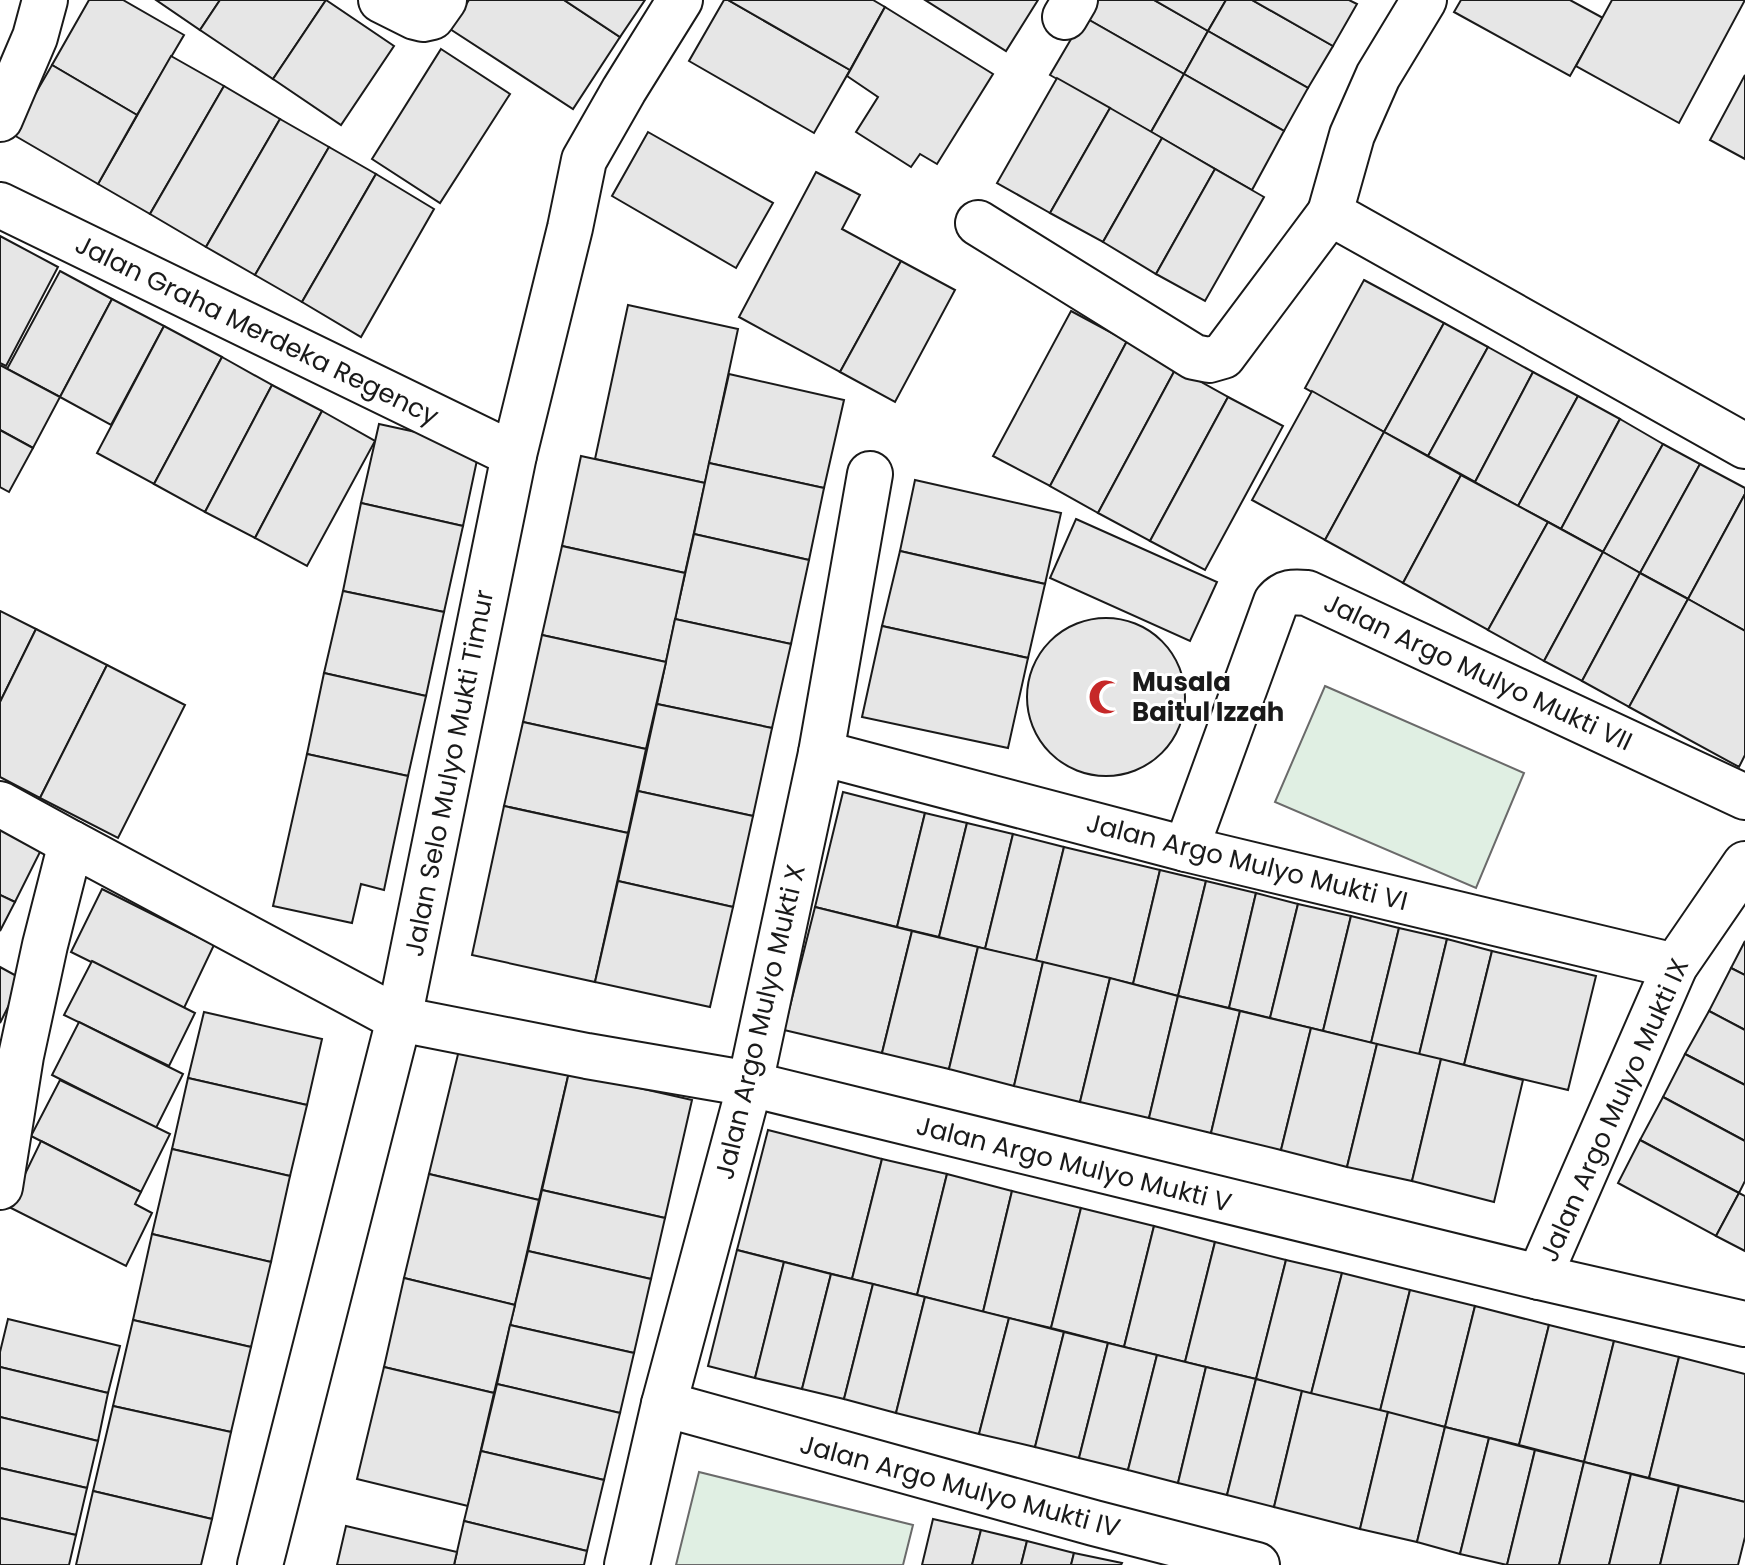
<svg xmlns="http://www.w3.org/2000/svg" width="1745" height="1565" font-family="Poppins,sans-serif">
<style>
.green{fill:#e0efe3;stroke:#6a6a6a;stroke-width:2}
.building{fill:#e6e6e6;stroke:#1a1a1a;stroke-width:2}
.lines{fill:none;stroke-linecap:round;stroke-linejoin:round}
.street-casing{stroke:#1a1a1a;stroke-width:48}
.street{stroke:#fff;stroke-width:44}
.labels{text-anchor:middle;stroke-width:6;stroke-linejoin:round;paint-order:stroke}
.street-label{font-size:26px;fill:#1a1a1a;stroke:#fff}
.poi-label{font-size:26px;font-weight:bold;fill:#1a1a1a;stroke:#fff;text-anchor:start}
</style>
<rect width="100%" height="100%" fill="#fff"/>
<!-- green -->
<g class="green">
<path d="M1325 686 1524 773 1476 888 1275 802Z"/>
<path d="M699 1472 913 1525 903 1565H676Z"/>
</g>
<!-- building -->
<g class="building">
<path d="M89 0H123L184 35 137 115 52 65Z"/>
<path d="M156 0H220L200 30Z"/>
<path d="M220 0H326L273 79 200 30Z"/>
<path d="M326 0 394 46 341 125 273 79Z"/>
<path d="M469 0H564L620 37 573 109 450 29Z"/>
<path d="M564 0H645L620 37Z"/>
<path d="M724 0H728L850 70 814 133 689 61Z"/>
<path d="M728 0H873L885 7 850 70Z"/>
<path d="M925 0H1038L1006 51Z"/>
<path d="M1093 0H1154L1208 31 1184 74 1084 17Z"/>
<path d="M1154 0H1226L1208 31Z"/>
<path d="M1226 0H1252L1333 46 1308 88 1208 31Z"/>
<path d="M1252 0H1349L1357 4 1333 46Z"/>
<path d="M1461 0H1570L1603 18 1570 76 1454 12Z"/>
<path d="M1612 0H1745L1679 123 1576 66Z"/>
<path d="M885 7 993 74 937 164 920 154 911 167 856 132 878 97 847 76Z"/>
<path d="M1084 17 1184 74 1151 132 1050 75Z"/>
<path d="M1208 31 1308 88 1284 131 1184 74Z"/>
<path d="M441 49 510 94 440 203 372 159Z"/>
<path d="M171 56 224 86 150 214 98 184Z"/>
<path d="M52 65 137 115 98 184 12 134Z"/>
<path d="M1184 74 1284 131 1252 190 1151 132Z"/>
<path d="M1745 75V159L1710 140Z"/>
<path d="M1057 78 1110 108 1050 213 997 183Z"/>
<path d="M224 86 280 119 206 247 150 214Z"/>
<path d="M1110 108 1162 138 1103 242 1050 213Z"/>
<path d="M280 119 329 147 255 275 206 247Z"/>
<path d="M648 132 773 203 736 268 612 196Z"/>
<path d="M1162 138 1215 169 1156 274 1103 242Z"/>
<path d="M329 147 376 174 302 302 255 275Z"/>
<path d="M1215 169 1264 197 1205 301 1156 274Z"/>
<path d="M816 172 860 195 842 229 901 261 840 372 739 317Z"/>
<path d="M376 174 434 209 361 337 302 302Z"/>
<path d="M0 236 58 267 6 366 0 363Z"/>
<path d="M901 261 955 290 895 402 840 372Z"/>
<path d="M60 271 112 299 60 397 7 369Z"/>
<path d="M1364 280 1444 323 1384 432 1305 388Z"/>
<path d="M112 299 164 326 111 425 60 397Z"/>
<path d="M628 305 738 329 705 483 595 459Z"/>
<path d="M1071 311 1127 341 1050 486 993 456Z"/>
<path d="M1444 323 1488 347 1428 456 1384 432Z"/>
<path d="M164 326 222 357 154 484 97 453Z"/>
<path d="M1127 341 1176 368 1098 513 1050 486Z"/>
<path d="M1488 347 1533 372 1475 482 1428 456Z"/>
<path d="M222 357 272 385 205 512 154 484Z"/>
<path d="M0 365 60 397 33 448 0 430Z"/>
<path d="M1176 368 1228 397 1150 541 1098 513Z"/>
<path d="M1533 372 1578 396 1518 506 1475 482Z"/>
<path d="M729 374 844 400 824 488 709 463Z"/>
<path d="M272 385 322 411 255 538 205 512Z"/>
<path d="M1312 391 1384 432 1325 540 1252 500Z"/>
<path d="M1578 396 1620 419 1561 529 1518 506Z"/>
<path d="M1228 397 1283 426 1205 570 1150 541Z"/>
<path d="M322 411 375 441 307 566 255 538Z"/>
<path d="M1620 419 1663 444 1603 552 1561 529Z"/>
<path d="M379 424 480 446 463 526 361 503Z"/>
<path d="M0 430 33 448 9 492 0 487Z"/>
<path d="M1384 432 1461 475 1403 583 1325 540Z"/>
<path d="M1663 444 1700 464 1640 573 1603 552Z"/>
<path d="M581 456 705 483 685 573 562 546Z"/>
<path d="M709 463 824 488 809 560 694 534Z"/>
<path d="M1700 464 1745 488V494L1688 599 1640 573Z"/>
<path d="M1461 475 1548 522 1488 630 1403 583Z"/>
<path d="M915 480 1061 513 1045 584 900 551Z"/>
<path d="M1745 494V631L1688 599Z"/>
<path d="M361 503 463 526 444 612 343 591Z"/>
<path d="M1076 519 1217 582 1190 641 1050 578Z"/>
<path d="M1548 522 1603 552 1544 661 1488 630Z"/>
<path d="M694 534 809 560 791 644 675 619Z"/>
<path d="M562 546 685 573 666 662 542 635Z"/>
<path d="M900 551 1045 584 1028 658 882 626Z"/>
<path d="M1603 552 1640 573 1582 681 1544 661Z"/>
<path d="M1640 573 1688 599 1629 707 1582 681Z"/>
<path d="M343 591 444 612 426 696 324 673Z"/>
<path d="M1688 599 1745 631V755L1739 767 1629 707Z"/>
<path d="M0 611 36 629 0 702Z"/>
<circle cx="1106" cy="697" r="79"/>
<path d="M675 619 791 644 772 728 657 704Z"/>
<path d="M882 626 1028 658 1008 748 862 717Z"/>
<path d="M36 629 107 665 40 798 0 777V702Z"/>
<path d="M542 635 666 662 646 749 523 722Z"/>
<path d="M107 665 185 705 118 838 40 798Z"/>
<path d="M324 673 426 696 408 776 307 754Z"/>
<path d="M657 704 772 728 753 816 638 791Z"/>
<path d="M523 722 646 749 628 833 504 806Z"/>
<path d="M307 754 408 776 384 890 361 884 352 923 273 906Z"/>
<path d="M638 791 753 816 733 907 618 881Z"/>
<path d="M843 792 925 813 897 927 815 907Z"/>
<path d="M504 806 628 833 595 982 472 955Z"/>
<path d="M925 813 967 823 939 937 897 927Z"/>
<path d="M967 823 1013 834 985 949 939 937Z"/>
<path d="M0 828 41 850 15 902 0 895Z"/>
<path d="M1013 834 1064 847 1036 961 985 949Z"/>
<path d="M1064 847 1160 870 1133 984 1036 961Z"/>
<path d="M1160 870 1206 881 1178 996 1133 984Z"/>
<path d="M618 881 733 907 710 1007 595 982Z"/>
<path d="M1206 881 1256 893 1229 1008 1178 996Z"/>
<path d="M102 889 214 945 184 1008 71 952Z"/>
<path d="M1256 893 1298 904 1270 1018 1229 1008Z"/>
<path d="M0 895 15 902 0 931Z"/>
<path d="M1298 904 1351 916 1323 1031 1270 1018Z"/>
<path d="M815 907 912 931 882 1053 784 1030Z"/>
<path d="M1351 916 1399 928 1371 1043 1323 1031Z"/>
<path d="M1399 928 1447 939 1419 1055 1371 1043Z"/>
<path d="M912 931 978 947 949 1069 882 1053Z"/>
<path d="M1447 939 1492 951 1464 1065 1419 1055Z"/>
<path d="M1745 941V975L1731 968Z"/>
<path d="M978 947 1043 962 1014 1086 949 1069Z"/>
<path d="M1492 951 1596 976 1568 1090 1464 1065Z"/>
<path d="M92 961 195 1013 169 1066 64 1015Z"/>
<path d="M1043 962 1110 978 1080 1102 1014 1086Z"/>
<path d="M0 967 22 979 0 1023Z"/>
<path d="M1731 968 1745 975V1030L1709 1011Z"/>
<path d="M1110 978 1178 996 1149 1118 1080 1102Z"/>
<path d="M1178 996 1240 1011 1211 1133 1149 1118Z"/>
<path d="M1240 1011 1311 1028 1281 1150 1211 1133Z"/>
<path d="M1709 1011 1745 1030V1085L1685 1054Z"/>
<path d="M204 1012 322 1039 307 1105 188 1078Z"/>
<path d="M79 1022 183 1074 156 1128 52 1075Z"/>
<path d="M1311 1028 1377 1044 1347 1167 1281 1150Z"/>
<path d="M1377 1044 1441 1059 1412 1181 1347 1167Z"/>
<path d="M460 1046 569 1072 539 1200 429 1174Z"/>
<path d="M1685 1054 1745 1085V1141L1663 1097Z"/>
<path d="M1441 1059 1523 1080 1494 1202 1412 1181Z"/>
<path d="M569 1072 692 1100 665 1218 542 1190Z"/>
<path d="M188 1078 307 1105 290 1176 172 1149Z"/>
<path d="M60 1080 170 1134 141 1192 31 1136Z"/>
<path d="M1663 1097 1745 1141V1181L1739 1193 1640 1140Z"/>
<path d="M768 1130 882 1159 852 1279 737 1250Z"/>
<path d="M1640 1140 1739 1193 1716 1236 1618 1183Z"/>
<path d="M41 1141 141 1192 135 1204 152 1213 126 1266 9 1207Z"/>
<path d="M172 1149 290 1176 271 1262 152 1234Z"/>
<path d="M882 1159 947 1174 917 1295 852 1279Z"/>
<path d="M429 1174 539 1200 515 1305 404 1278Z"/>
<path d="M947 1174 1012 1191 983 1312 917 1295Z"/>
<path d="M542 1190 665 1218 651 1279 528 1251Z"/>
<path d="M1012 1191 1081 1208 1051 1328 983 1312Z"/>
<path d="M1739 1193 1745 1196V1251L1716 1236Z"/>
<path d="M1081 1208 1154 1226 1124 1347 1051 1328Z"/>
<path d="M1154 1226 1215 1242 1185 1362 1124 1347Z"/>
<path d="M152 1234 271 1262 251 1347 133 1320Z"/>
<path d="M1215 1242 1286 1260 1256 1379 1185 1362Z"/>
<path d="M737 1250 784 1262 755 1378 708 1366Z"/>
<path d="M528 1251 651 1279 634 1353 510 1325Z"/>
<path d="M1286 1260 1342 1273 1311 1394 1256 1379Z"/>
<path d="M784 1262 831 1274 802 1389 755 1378Z"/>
<path d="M1342 1273 1410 1290 1380 1411 1311 1394Z"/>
<path d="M831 1274 873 1284 844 1399 802 1389Z"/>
<path d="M404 1278 515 1305 494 1393 384 1367Z"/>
<path d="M873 1284 925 1297 896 1413 844 1399Z"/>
<path d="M1410 1290 1475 1306 1445 1427 1380 1411Z"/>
<path d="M925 1297 1009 1318 979 1434 896 1413Z"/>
<path d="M1475 1306 1549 1325 1519 1445 1445 1427Z"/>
<path d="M1009 1318 1064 1332 1035 1447 979 1434Z"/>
<path d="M8 1319 120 1346 108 1393 0 1367V1352Z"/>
<path d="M133 1320 251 1347 231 1432 113 1406Z"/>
<path d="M510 1325 634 1353 620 1413 497 1384Z"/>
<path d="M1549 1325 1614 1341 1584 1462 1519 1445Z"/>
<path d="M1064 1332 1108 1343 1079 1458 1035 1447Z"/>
<path d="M1614 1341 1679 1357 1649 1478 1584 1462Z"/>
<path d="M1108 1343 1157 1355 1128 1470 1079 1458Z"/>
<path d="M1157 1355 1206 1367 1178 1483 1128 1470Z"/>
<path d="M1679 1357 1745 1374V1502L1649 1478Z"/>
<path d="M0 1367 108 1393 98 1441 0 1417Z"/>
<path d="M384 1367 494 1393 468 1506 357 1479Z"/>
<path d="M1206 1367 1256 1379 1227 1495 1178 1483Z"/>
<path d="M1256 1379 1302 1391 1274 1507 1227 1495Z"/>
<path d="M497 1384 620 1413 604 1480 481 1451Z"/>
<path d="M1302 1391 1388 1412 1360 1529 1274 1507Z"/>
<path d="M113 1406 231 1432 212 1519 93 1491Z"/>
<path d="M1388 1412 1445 1427 1417 1542 1360 1529Z"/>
<path d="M0 1417 98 1441 87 1488 0 1468Z"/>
<path d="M1445 1427 1489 1438 1460 1554 1417 1542Z"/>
<path d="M1489 1438 1535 1450 1507 1565 1460 1554Z"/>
<path d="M1535 1450 1584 1462 1559 1565H1507Z"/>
<path d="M481 1451 604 1480 587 1551 464 1521Z"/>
<path d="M1584 1462 1631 1474 1609 1565H1559Z"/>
<path d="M0 1468 87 1488 76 1535 0 1518Z"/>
<path d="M1631 1474 1679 1486 1660 1565H1609Z"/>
<path d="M1679 1486 1745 1502V1537L1738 1565H1660Z"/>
<path d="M93 1491 212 1519 201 1565H76Z"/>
<path d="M0 1518 76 1535 69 1565H0Z"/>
<path d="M933 1519 981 1530 972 1565H922Z"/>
<path d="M464 1521 587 1551 584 1565H454Z"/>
<path d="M346 1526 457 1552 454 1565H337Z"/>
<path d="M981 1530 1027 1541 1021 1565H972Z"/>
<path d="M1027 1541 1074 1553 1071 1565H1021Z"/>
<path d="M1074 1553 1122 1563 1121 1565H1071Z"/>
</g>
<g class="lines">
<!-- street casing -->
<g class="street-casing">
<g id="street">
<path d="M381 0 415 17 423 19 432 17 444 0"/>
<path d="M1424 0 1378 76 1352 135 1330 213 1745 446"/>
<path d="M1065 17 1075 0"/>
<path d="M0 119 35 37 45 0"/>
<path d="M0 205 514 455"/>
<path d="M978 223 1194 357 1209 360 1223 356 1330 213"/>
<path d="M821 753 1186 849 1675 966"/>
<path d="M0 804 71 843"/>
<path d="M1186 849 1276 602C1285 591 1294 592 1307 593L1745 797"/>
<path d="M0 1187 21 1056 45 945 71 843 399 1019 587 1056 750 1084 1539 1277 1745 1324"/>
<path d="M1539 1277 1675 966 1745 864"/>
<path d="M664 1404 1094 1523 1257 1565"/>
<path d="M260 1565 399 1019 514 455 570 228 584 160 624 90 680 0"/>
<path d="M627 1565 664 1404 750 1084 821 753 870 474"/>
</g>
</g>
<!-- street -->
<use href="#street" class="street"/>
</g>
<!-- icons -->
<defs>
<g id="mosque-bare" transform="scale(2.76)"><path d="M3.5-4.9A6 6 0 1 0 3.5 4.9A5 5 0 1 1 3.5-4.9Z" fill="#c62828" stroke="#fff" stroke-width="2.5" paint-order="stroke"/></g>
</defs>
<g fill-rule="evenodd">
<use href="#mosque-bare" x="1106" y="697"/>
</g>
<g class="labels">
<!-- street labels -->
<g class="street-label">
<text transform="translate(257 330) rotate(26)" y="9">Jalan Graha Merdeka Regency</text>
<text transform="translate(1478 672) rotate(25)" y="9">Jalan Argo Mulyo Mukti VII</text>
<text transform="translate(449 773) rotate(-79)" y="9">Jalan Selo Mulyo Mukti Timur</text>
<text transform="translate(1247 862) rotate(14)" y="9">Jalan Argo Mulyo Mukti VI</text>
<text transform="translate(760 1022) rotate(-77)" y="9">Jalan Argo Mulyo Mukti X</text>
<text transform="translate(1614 1110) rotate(-66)" y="9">Jalan Argo Mulyo Mukti IX</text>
<text transform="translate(1074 1164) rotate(14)" y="9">Jalan Argo Mulyo Mukti V</text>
<text transform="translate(960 1486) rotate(15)" y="9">Jalan Argo Mulyo Mukti IV</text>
</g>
<!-- poi labels -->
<g class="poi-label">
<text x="1132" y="691">Musala<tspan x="1132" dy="30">Baitul Izzah</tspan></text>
</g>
</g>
</svg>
